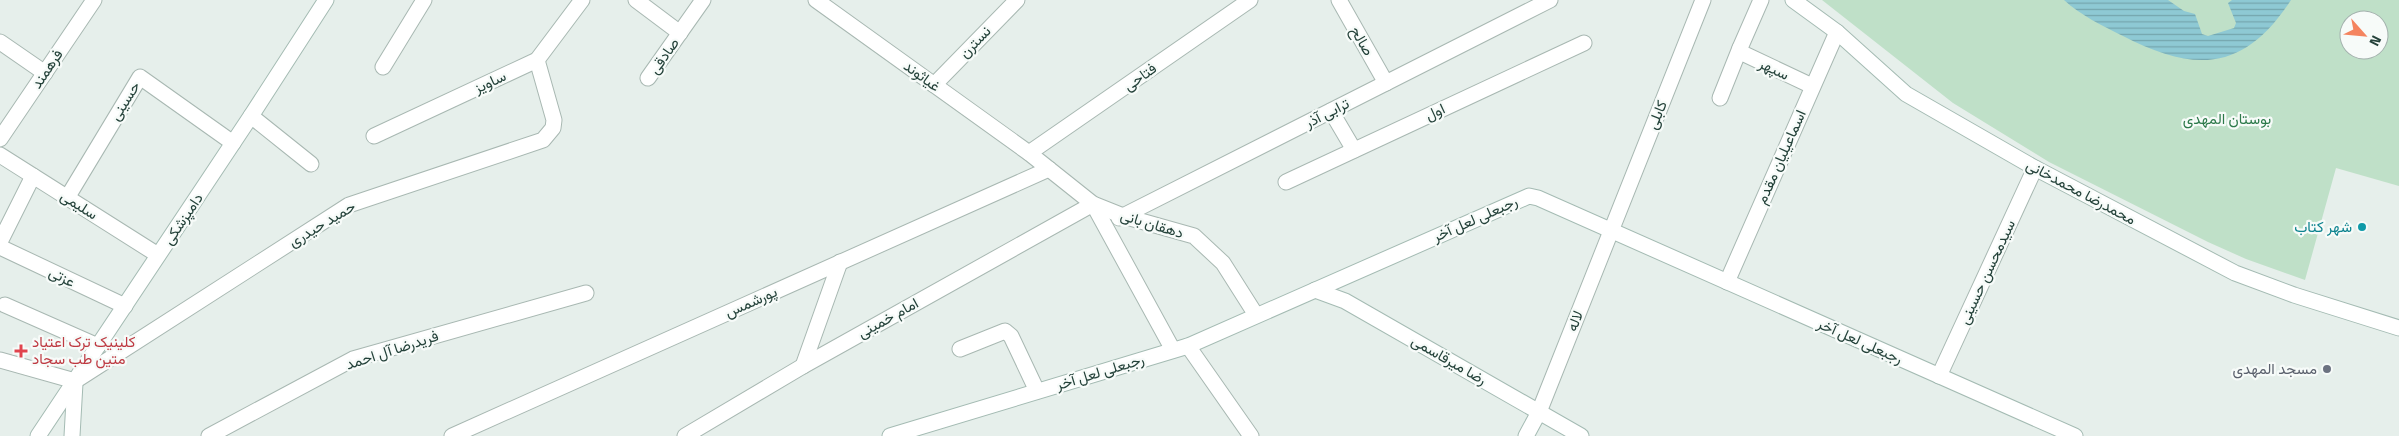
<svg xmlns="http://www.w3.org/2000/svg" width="2399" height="436" font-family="'Titillium Web',Vazirmatn,sans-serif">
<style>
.green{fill:#bfe0c8;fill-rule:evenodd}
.water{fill:url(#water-rules)}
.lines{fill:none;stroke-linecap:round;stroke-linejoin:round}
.street-casing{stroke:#a8b8b2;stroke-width:17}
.secondary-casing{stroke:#a4bbb3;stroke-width:17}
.street{stroke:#fff;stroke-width:15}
.secondary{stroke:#fff;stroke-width:15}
.culture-dot{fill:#0f9aa8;stroke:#f7fbf9;stroke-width:2}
.health-dot{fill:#e0444e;stroke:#f7fbf9;stroke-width:2}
.worship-dot{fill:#6b7280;stroke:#f7fbf9;stroke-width:2}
.labels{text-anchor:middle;stroke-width:4.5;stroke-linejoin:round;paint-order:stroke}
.street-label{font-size:15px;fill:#24423a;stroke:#f7fbf9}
.park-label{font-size:15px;fill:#2d7a4b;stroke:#f7fbf9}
.culture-label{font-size:15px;fill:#0d838f;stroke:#f7fbf9;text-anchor:end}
.health-label{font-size:15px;fill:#be3a42;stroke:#f7fbf9;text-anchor:start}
.worship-label{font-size:15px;fill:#5b616d;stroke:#f7fbf9;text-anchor:end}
</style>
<defs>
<pattern id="water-rules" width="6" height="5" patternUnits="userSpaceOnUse" patternTransform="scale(1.25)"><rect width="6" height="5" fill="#8ec9d4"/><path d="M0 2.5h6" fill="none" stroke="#74a5ad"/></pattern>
</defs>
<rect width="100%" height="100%" fill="#e6efeb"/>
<!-- green -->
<path class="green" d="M1822 0H2399V186L2336 168 2305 280 2246 259 2208 242 2049 162 1953 103ZM2349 20H2379V50H2349Z"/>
<!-- water -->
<path class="water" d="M2064 0H2168L2184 11 2195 14 2202 34 2208 36 2234 28 2236 23 2228 3 2232 0H2291C2244 72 2195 73 2123 36 2103 26 2080 15 2064 0Z"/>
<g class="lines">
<!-- street casing -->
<g class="street-casing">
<g id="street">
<path d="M636 0 680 33"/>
<path d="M816 0 1029 153 1093 204 1123 216 1194 236 1223 263 1256 315"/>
<path d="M1339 0 1386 83"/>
<path d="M1761 0 1740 48V52L1812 86"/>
<path d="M0 42 45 73"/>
<path d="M383 67 424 0"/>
<path d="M648 78 703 0"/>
<path d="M934 85 1017 0"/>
<path d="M1720 98 1740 48"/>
<path d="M1331 111 1354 150"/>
<path d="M251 116 311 164"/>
<path d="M374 136 537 60 582 0"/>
<path d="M0 139 94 0"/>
<path d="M1029 153 1250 0"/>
<path d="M0 155 158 255"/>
<path d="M1286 182 1584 43"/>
<path d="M67 198 140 77 233 143"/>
<path d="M1119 218 1550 0"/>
<path d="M0 242 33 176"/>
<path d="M0 247 125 306"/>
<path d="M1727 282 1837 32"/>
<path d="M5 305 98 346"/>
<path d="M1188 346 1251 436"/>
<path d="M960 349 1005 331 1011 336 1037 391"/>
<path d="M0 360 75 381 349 205 543 140 553 128 554 120 537 60"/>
<path d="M803 366 840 262"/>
<path d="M1939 376 2035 168"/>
<path d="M1539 412 1703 0"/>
<path d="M209 436 353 359 586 293"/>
<path d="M452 436 1049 169"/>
<path d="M685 436 803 366 1093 204 1173 350"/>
</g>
</g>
<!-- secondary casing -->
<g class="secondary-casing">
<g id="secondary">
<path d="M1793 0 1837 32 1906 94 2035 168 2235 273 2294 295 2399 328"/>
<path d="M1315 290 1345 301 1581 436"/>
<path d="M38 436 251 116 326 0"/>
<path d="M72 436 75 383"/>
<path d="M890 436 1188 346 1529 196 1538 198 2075 436"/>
<path d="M1526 436 1539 412"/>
</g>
</g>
<!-- street -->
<use href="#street" class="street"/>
<!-- secondary -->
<use href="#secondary" class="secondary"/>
</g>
<!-- markers -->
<circle class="culture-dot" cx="2362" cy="227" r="5"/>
<path class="health-dot" d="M18.5 343.5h5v5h5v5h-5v5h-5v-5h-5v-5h5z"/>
<circle class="worship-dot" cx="2327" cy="369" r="5"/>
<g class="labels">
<!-- street labels -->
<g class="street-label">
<text transform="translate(1362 41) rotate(60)" y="5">صالح</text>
<text transform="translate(975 42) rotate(-46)" y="5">نسترن</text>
<text transform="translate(664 56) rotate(-55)" y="5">صادقی</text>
<text transform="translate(47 69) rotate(-56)" y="5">فرهمند</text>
<text transform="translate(1774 69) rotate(25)" y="5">سپهر</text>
<text transform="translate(922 76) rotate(36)" y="5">غیاثوند</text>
<text transform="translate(1140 77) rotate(-35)" y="5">فتاحی</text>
<text transform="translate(490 82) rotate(-25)" y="5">ساویز</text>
<text transform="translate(125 101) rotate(-58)" y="5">حسینی</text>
<text transform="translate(1435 112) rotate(-25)" y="5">اول</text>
<text transform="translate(1327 113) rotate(-27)" y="5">ترابی آذر</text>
<text transform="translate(1657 115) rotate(-68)" y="5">کابلی</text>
<text transform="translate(1781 157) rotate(-66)" y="5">اسماعیلیان مقدم</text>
<text transform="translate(2081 192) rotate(28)" y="5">محمدرضا محمدخانی</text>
<text transform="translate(79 205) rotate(32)" y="5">سلیمی</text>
<text transform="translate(183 219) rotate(-56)" y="5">دامپزشکی</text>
<text transform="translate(1475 219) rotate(-24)" y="5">رجبعلی لعل آخر</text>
<text transform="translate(322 224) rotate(-31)" y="5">حمید حیدری</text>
<text transform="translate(1152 224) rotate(17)" y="5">دهقان بانی</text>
<text transform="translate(1987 272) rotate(-65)" y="5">سیدمحسن حسینی</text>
<text transform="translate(62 277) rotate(26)" y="5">عزتی</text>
<text transform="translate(751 302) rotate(-24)" y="5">پورشمس</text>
<text transform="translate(888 318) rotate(-29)" y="5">امام خمینی</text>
<text transform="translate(1575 321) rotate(-68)" y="5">لاله</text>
<text transform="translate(1860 341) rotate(24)" y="5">رجبعلی لعل آخر</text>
<text transform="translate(392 350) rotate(-18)" y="5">فریدرضا آل احمد</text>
<text transform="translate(1449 360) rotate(30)" y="5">رضا میرقاسمی</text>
<text transform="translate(1100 372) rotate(-17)" y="5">رجبعلی لعل آخر</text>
</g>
<!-- park labels -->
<g class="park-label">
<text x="2227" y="124">بوستان المهدی</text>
</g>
<!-- culture labels -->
<g class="culture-label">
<text x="2352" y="232">شهر کتاب</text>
</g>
<!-- health labels -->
<g class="health-label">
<text x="32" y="347">کلینیک ترک اعتیاد<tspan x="32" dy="17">متین طب سجاد</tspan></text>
</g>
<!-- worship labels -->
<g class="worship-label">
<text x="2317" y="374">مسجد المهدی</text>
</g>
</g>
<!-- north arrow -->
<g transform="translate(2364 35) rotate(117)"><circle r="24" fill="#f7fbf9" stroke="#a3b1ad"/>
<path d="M0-4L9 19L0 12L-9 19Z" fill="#f4845f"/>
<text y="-8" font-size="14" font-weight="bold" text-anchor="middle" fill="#24423a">N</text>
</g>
</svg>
